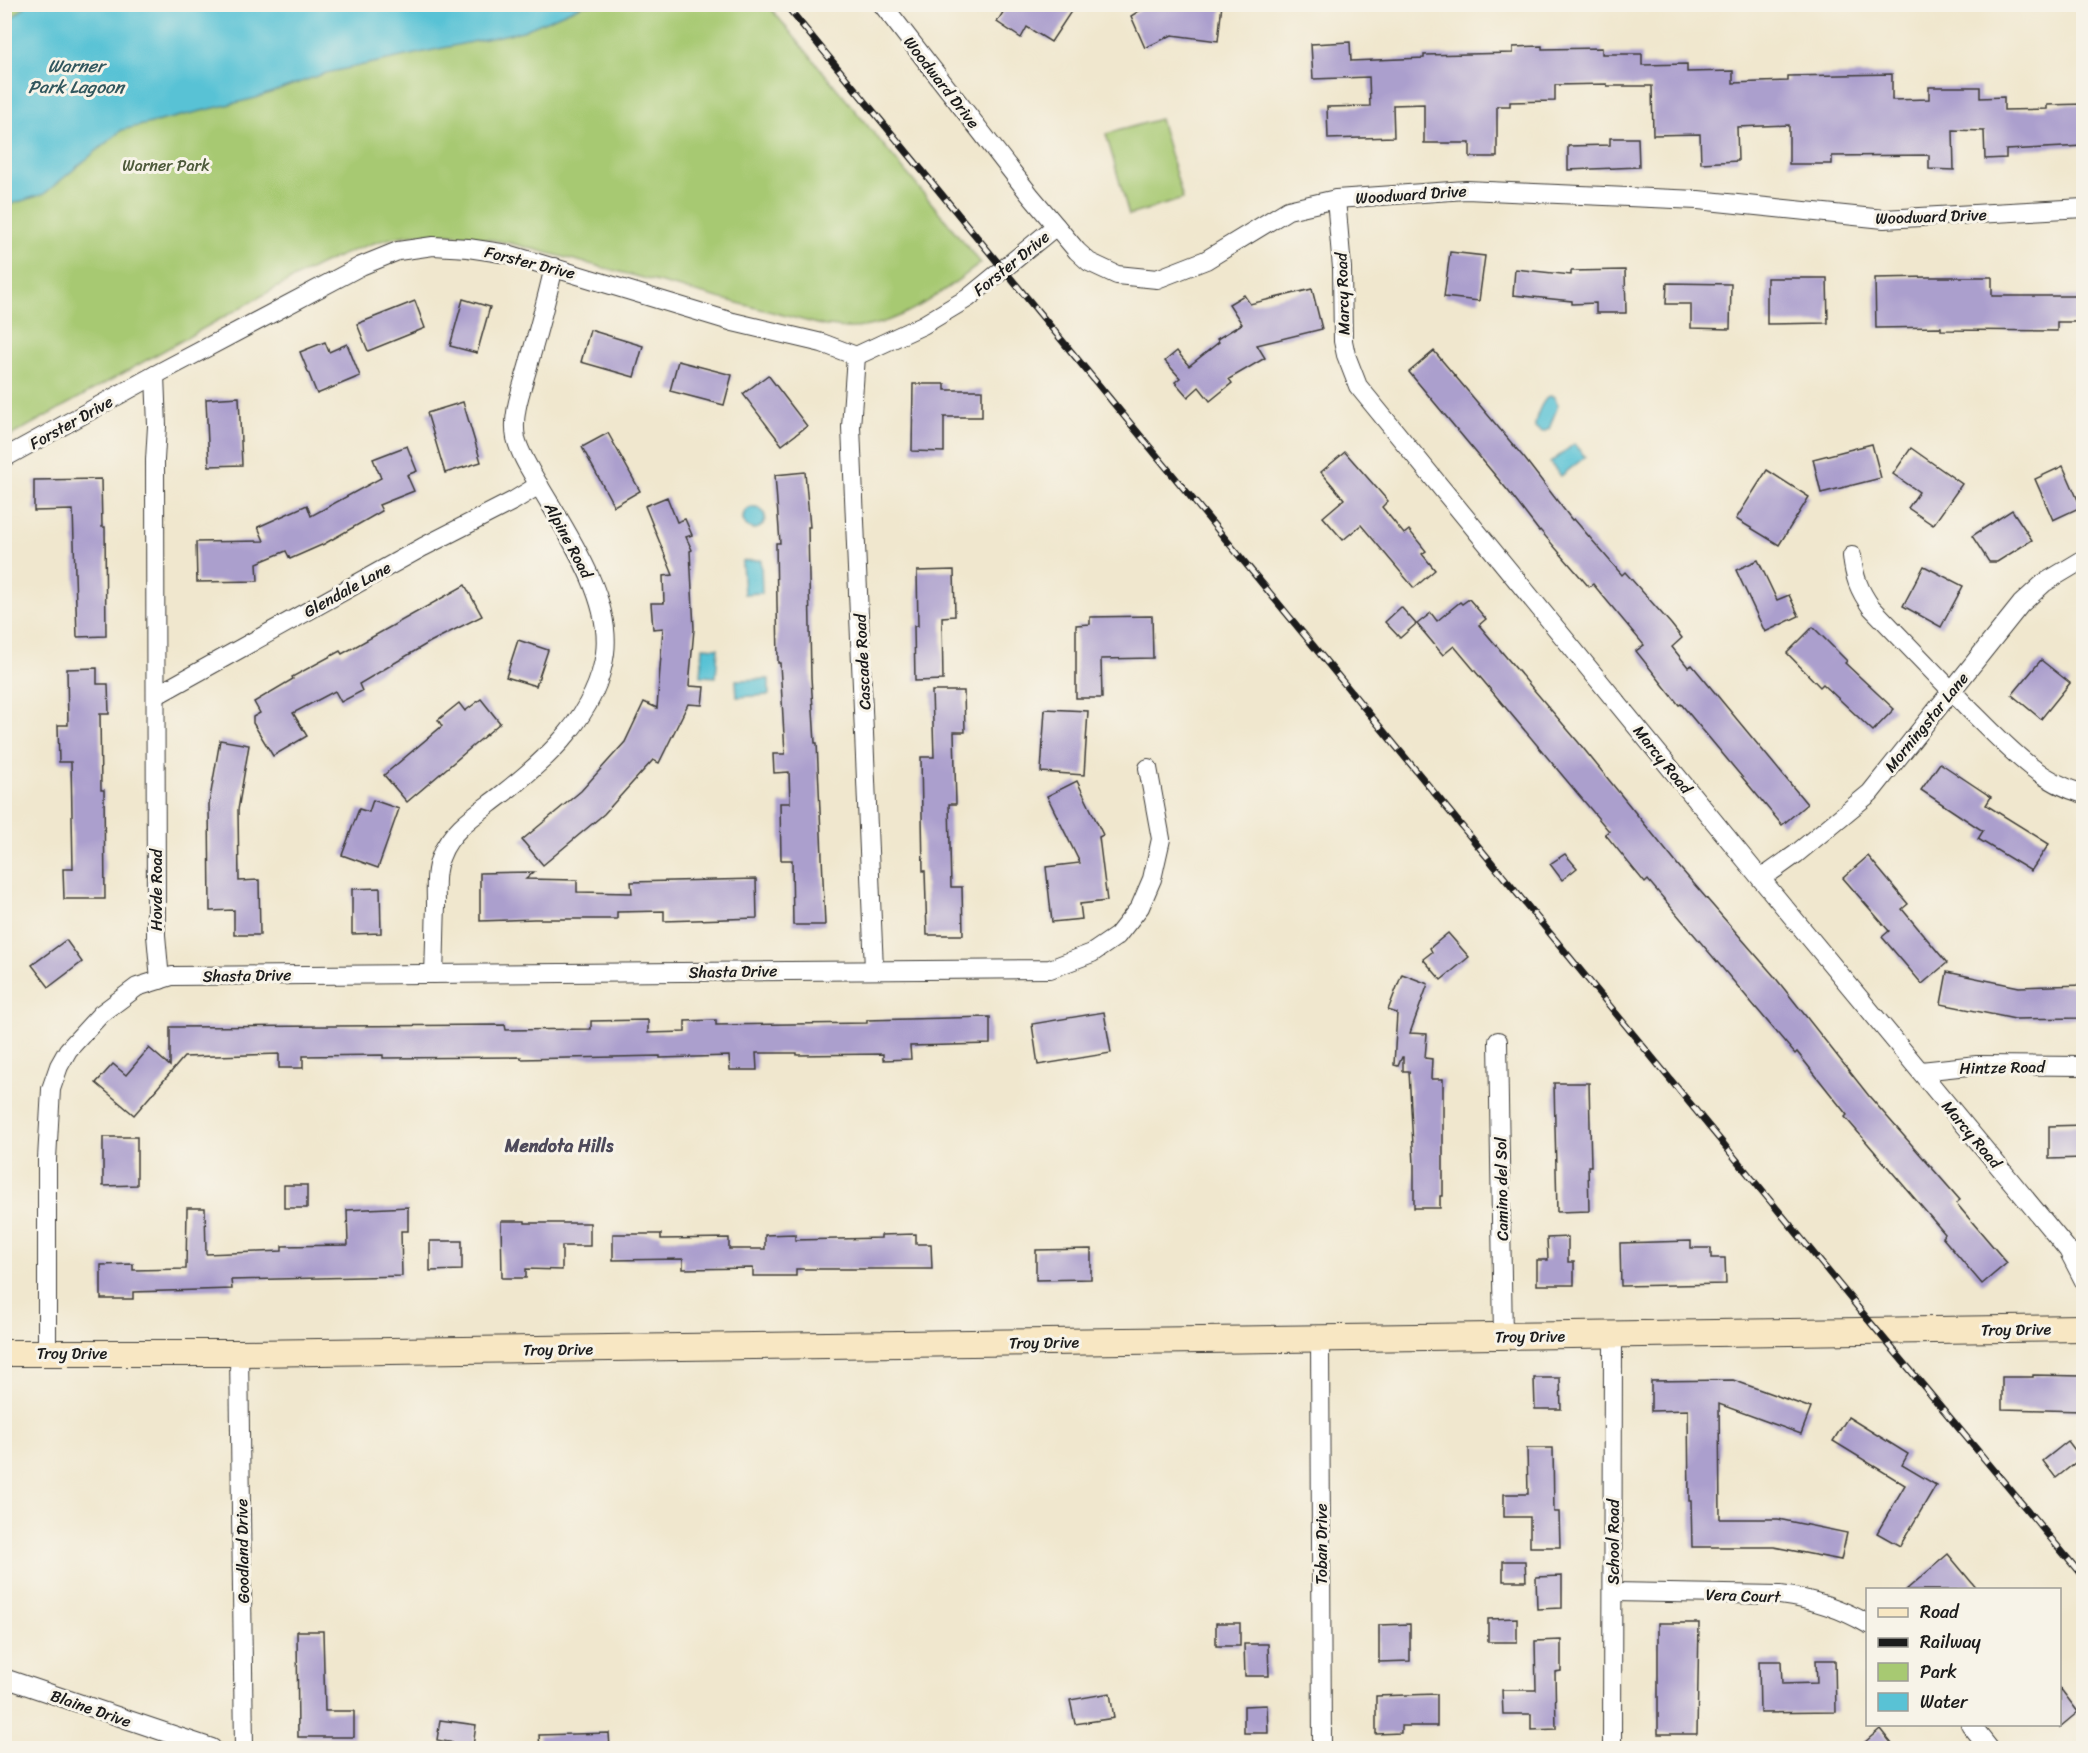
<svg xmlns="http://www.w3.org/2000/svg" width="2088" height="1753" font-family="Sriracha,sans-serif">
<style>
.green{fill:#a7c972;stroke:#627247;stroke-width:1.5}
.water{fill:#59c2d5;stroke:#3a6f78;stroke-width:1.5}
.building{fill:#ab9fcd}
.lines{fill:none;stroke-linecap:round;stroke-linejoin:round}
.street-casing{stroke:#3c3a37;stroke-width:20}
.secondary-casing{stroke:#3c3a37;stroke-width:28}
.street{stroke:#fff;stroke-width:18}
.secondary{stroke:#f8e7c3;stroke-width:26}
.rail-casing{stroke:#1c1c1c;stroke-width:7}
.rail{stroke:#f7f3e8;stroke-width:4.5;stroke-dasharray:14;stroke-linecap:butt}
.labels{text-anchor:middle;stroke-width:6;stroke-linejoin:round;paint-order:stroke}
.street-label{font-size:16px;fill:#1c1c1c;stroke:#f7f3e8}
.park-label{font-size:16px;fill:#4d593a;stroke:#f7f3e8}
.water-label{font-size:18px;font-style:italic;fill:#31565d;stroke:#f7f3e8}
.neighbourhood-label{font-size:18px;font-weight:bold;fill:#4e4a5a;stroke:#f7f3e8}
</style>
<rect width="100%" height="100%" fill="#f7f3e8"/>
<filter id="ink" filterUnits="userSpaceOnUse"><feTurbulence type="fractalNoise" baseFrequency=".0167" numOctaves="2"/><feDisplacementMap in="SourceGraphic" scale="12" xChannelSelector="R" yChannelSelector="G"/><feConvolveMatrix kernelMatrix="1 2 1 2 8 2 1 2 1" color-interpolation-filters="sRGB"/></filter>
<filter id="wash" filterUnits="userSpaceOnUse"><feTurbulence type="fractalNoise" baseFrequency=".008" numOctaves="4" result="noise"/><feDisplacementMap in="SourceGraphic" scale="24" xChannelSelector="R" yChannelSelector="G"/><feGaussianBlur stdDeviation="1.35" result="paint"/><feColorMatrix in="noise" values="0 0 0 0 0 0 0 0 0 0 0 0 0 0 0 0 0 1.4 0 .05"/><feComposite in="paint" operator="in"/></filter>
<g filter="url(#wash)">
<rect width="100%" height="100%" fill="#f0e7ce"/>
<!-- green -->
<g class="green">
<path d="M5 5H768L981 263C944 291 897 328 849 328 841 328 833 326 825 326L510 243C474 237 439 230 402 236 342 247 277 288 224 317 151 357 78 398 5 439Z"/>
<path d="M1160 119 1183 199 1129 215 1106 134Z"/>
</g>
<!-- water -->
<g class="water">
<path d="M27 5V4L583 5 523 31 326 73 256 98 122 130 44 194 5 206V24Z"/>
<path d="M1549 396 1554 397 1558 405 1549 429 1543 432 1535 428C1535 418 1541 402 1549 396Z"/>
<path d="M1574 444 1585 457 1561 476 1550 463Z"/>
<circle cx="754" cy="518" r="11"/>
<path d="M761 560 762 593 744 594 742 561Z"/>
<path d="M703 647 718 648 716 677 701 676Z"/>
<path d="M769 679V695L737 697 736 680Z"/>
</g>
<g id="blocks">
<!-- building -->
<g class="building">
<path d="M1008 4H1063L1072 10 1051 42 1027 27 1021 38 997 22Z"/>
<path d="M1150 4H1222L1218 41 1172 35 1145 48 1131 16Z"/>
<path d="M1350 42 1351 61 1424 58V55L1513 53V47L1542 46V49L1602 48V54H1642V65L1687 64V72L1733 71V83L1788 81V76L1892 74V100L1929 99V87H1980V98L2004 97V110L2047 109V105L2084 104V146L2006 150V158L1985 159 1984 131 1953 130 1954 170 1929 169V155L1832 156V164H1789V125L1737 127 1738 161 1701 163 1700 134 1653 135 1652 86H1607V84L1555 85V101L1510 102V106H1497V157H1470V143H1424V104L1393 105 1394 137 1328 139 1327 107 1370 106 1369 77 1313 79 1311 44Z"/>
<path d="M1610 138H1638L1639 167 1568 170V146L1610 145Z"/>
<path d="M1450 252 1485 256 1479 301 1444 297Z"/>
<path d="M1515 269 1571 275V271L1625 270 1626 313H1596V303L1572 304V301L1513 295Z"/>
<path d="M1929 277H1992V296H2084V322H2057V331L1941 330V327L1876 328 1875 278Z"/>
<path d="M1767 278H1827L1828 323 1767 324Z"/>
<path d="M1667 283 1731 284 1730 329 1691 328V304H1666Z"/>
<path d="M1312 289 1322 329 1257 345 1265 358 1229 379 1232 383 1210 401 1199 387 1188 397 1175 382 1180 378 1165 361 1177 351 1189 366 1219 342 1217 339 1242 324 1229 304 1244 295 1250 304Z"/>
<path d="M463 299 490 307 477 353 450 346Z"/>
<path d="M415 301 425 328 368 351 357 324Z"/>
<path d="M590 330 643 346 634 377 581 362Z"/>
<path d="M325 342 329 352 347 344 360 376 317 394 300 352Z"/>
<path d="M1434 351 1525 459 1572 520 1574 519 1622 575 1625 572 1671 624 1682 638 1672 647 1688 667 1692 665 1807 804 1782 825 1681 704 1679 705 1636 651 1644 645 1593 584 1589 587 1540 530 1539 531 1509 492 1409 372Z"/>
<path d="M678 361 732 375 724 405 670 391Z"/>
<path d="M768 375 807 426 782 445 743 394Z"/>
<path d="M913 384H945V390H982V417H944V452L912 451Z"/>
<path d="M239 397 242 465 209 466 206 399Z"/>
<path d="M463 402 481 462 445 473 427 413Z"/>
<path d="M608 433 640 491 614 506 582 447Z"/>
<path d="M1872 444 1881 478 1821 493 1813 459Z"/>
<path d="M407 446 417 471 407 475 414 491 379 505 382 511 324 544 290 559 286 551 257 563 258 581 197 582 196 542 264 541 258 527 307 505 311 516 381 478 373 459Z"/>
<path d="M1911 448 1962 484 1933 525 1908 508 1919 492 1893 474Z"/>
<path d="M1345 452 1388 501 1382 507 1404 534 1409 530 1426 551 1422 554 1435 570 1414 588 1361 525 1343 540 1323 517 1344 499 1321 472Z"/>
<path d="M2063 466 2081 507 2053 520 2035 479Z"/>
<path d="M1767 470 1809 497 1779 545 1736 519Z"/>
<path d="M805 472 810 527H808L811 677 815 743H817L825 925H793L792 860H781L780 803H790L789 772 774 773 773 754H785L780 663H778L776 543H780L775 475Z"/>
<path d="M101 479 102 527H105L106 636 77 637 73 510 34 511V480Z"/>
<path d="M667 497 677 522 685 519 692 535 686 537 692 550 690 551 694 629 689 686 704 687 702 705 688 704 659 763 653 760 604 814 543 865 522 840 581 791 625 742 644 702 657 708 663 628 653 629 651 603H664L663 576 673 575 645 506Z"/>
<path d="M2012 510 2032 540 1997 562H1989L1972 536Z"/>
<path d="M1758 560 1777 600 1789 595 1799 616 1765 632 1736 570Z"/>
<path d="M1924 566 1963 586 1941 627 1903 606Z"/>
<path d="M954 570 955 616 942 617 943 680 915 681 914 626H918L917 571Z"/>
<path d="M465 585 482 616 430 642 359 684 362 691 341 702 335 691 293 713 307 736 273 756 253 723V717L260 713 254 702 293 679 292 677 340 651 342 654Z"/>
<path d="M1469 599 1486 619 1479 625 1579 743 1681 869 1774 976 1869 1096 1960 1200 1956 1203 2007 1263 1982 1284 1942 1237 1945 1234 1845 1117 1847 1115 1797 1052 1795 1054 1648 880 1645 883 1605 834 1609 831 1454 646 1443 655 1417 624 1431 613 1437 621 1460 602 1462 604Z"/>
<path d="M1401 607 1416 624 1400 638 1385 622Z"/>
<path d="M1152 616 1153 658 1101 659 1102 698H1076V625L1090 624V617Z"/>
<path d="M1813 627 1847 661 1845 663 1894 709 1873 731 1823 684 1820 687 1787 653Z"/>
<path d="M518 640 548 650 536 686 506 677Z"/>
<path d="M2041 660 2070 683 2041 719 2012 695Z"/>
<path d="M97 668V684H108L109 714H100L101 790H104L105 899H64L63 869H73L71 762H59L58 725H68L67 669Z"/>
<path d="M932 691H964L965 732H954L956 804H949L951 887H962L963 935H927L925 871H923L921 757H934Z"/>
<path d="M481 699 500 723 407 802 384 775 442 726 438 720 459 703 465 711Z"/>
<path d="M1045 709 1088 711 1084 775 1041 772Z"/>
<path d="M220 740 249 745 238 810 239 881 259 880 260 935H234V910L210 911 209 804Z"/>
<path d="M1940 763 1991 797 1986 805 2049 844 2031 871 1978 839 1983 831 1921 790Z"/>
<path d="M1077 781 1103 835 1099 837 1107 901 1080 904 1082 919 1052 922 1046 867 1080 863 1047 796Z"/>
<path d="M373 800 399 809 378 868 342 855 359 809 369 812Z"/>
<path d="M1565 854 1577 868 1562 880 1550 864Z"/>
<path d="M1868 856 1908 904 1902 909 1947 963 1922 984 1882 937 1889 931 1843 878Z"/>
<path d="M534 872 526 879 577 880V892L632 893 631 882 756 879 757 918 664 921V911L617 912V919H534L480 921V873Z"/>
<path d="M380 888 381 933 352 934V889Z"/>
<path d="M1448 933 1469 957 1441 980 1423 959 1432 952 1430 948Z"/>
<path d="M66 940 82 962 49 987 32 965Z"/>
<path d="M1947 972 2019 987 2084 985V1018L2015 1019 1941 1004Z"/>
<path d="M1402 974 1428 984 1410 1033 1427 1034 1425 1058 1432 1059 1431 1079H1443V1196H1440V1208H1414V1164L1409 1071H1403V1057H1402L1398 1066 1394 1065 1397 1013 1388 1010Z"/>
<path d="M1104 1012 1111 1053 1038 1065 1032 1024Z"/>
<path d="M990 1017V1044L910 1046 911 1059 883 1060V1054L797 1055V1053H756L757 1070H730L729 1056 660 1058V1056L521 1059V1057L383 1058V1055L303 1056V1068H279V1054L184 1057 134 1115 96 1083 113 1064 126 1075 149 1048 170 1066V1027L505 1025 506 1030 591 1029V1021L648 1020V1033L685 1032V1021L716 1020V1025L867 1023V1020Z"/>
<path d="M1554 1083H1589L1591 1166H1588L1589 1211 1557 1212Z"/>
<path d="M2084 1125V1158L2049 1159V1126Z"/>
<path d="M103 1137H137V1185L103 1186Z"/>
<rect x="284" y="1185" width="23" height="23"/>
<path d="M408 1207V1231H401L402 1276 231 1280 232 1289 133 1292V1299H101V1265L133 1264V1270L186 1269 187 1208H205L206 1254 282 1251V1246L348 1245 347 1210Z"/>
<path d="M501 1221H525V1223H590V1246H562V1270L526 1269V1278H502Z"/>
<path d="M613 1234H661V1239L729 1238V1249H765V1235L795 1234V1240L881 1238V1235L916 1234V1244H931L932 1269H796V1276H753V1268L683 1269V1259L613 1260Z"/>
<path d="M1568 1237V1262H1574V1285H1537V1260H1548L1547 1238Z"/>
<path d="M430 1241H462V1270L430 1271Z"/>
<path d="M1691 1241V1248H1711V1258H1725L1726 1284 1621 1286 1620 1243Z"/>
<path d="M1091 1249V1279L1036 1280V1250Z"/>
<path d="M2033 1375 2081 1376 2082 1411 2002 1409V1377H2033Z"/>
<path d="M1534 1378H1560L1561 1409H1535Z"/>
<path d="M1733 1380 1811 1408 1801 1434 1719 1404 1720 1519H1778L1847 1533 1841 1560 1774 1547H1692L1691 1501H1689L1688 1410 1651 1411V1381Z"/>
<path d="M1848 1417 1908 1454 1902 1465 1936 1485 1900 1546 1877 1533 1905 1485 1833 1441Z"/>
<path d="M2068 1441 2081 1458 2056 1478 2043 1461Z"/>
<path d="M1527 1448H1553L1554 1512H1559L1560 1547H1530V1517H1504V1494H1528Z"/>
<path d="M1948 1554 1978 1590H1906Z"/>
<path d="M1503 1561H1525L1526 1581H1503Z"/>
<path d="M1562 1576V1608L1537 1609 1536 1577Z"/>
<path d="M1517 1618V1642H1488V1619Z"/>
<rect x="1216" y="1623" width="24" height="23"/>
<path d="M1658 1623H1699L1697 1734H1658Z"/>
<path d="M1410 1624V1661L1379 1662V1625Z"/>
<path d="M297 1631H323L325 1711H354V1737H298Z"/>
<path d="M1561 1640V1671L1555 1672 1556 1729 1531 1730V1714H1503L1502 1690H1536L1535 1641Z"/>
<path d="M1244 1644H1268L1269 1676H1245Z"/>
<path d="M1816 1660H1835L1836 1712 1760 1713 1759 1661H1781L1782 1684 1817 1683Z"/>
<path d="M2060 1688 2078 1712 2060 1727Z"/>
<path d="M1110 1693 1114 1718 1075 1724 1070 1700Z"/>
<path d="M1437 1694V1726H1401V1733L1376 1734V1696Z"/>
<path d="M1267 1705 1268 1733H1244V1706Z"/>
<path d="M440 1720 476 1725 473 1746 437 1740Z"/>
<path d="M1880 1729 1896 1749H1857Z"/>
<path d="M609 1733 610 1749H540L539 1735Z"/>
</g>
</g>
</g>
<g filter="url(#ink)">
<use href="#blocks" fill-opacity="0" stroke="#3c3a37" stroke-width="1.5"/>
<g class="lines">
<!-- street casing -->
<g class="street-casing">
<g id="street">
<path d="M882 4 1030 195 1077 251 1089 262 1117 275 1157 279 1206 260 1288 210 1336 199 1466 190 1698 200 1884 219 2084 208"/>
<path d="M1336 199 1342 268 1343 341 1346 355 1358 386 1761 879 2068 1250 2084 1281"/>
<path d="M856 356 851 427 874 969"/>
<path d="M155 375 157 426 155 460 156 935 160 980"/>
<path d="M4 458 155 375 361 266 398 251 433 246 468 248 508 254 733 322 822 343 856 356 923 325 968 298 1056 226"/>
<path d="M1852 556C1854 577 1859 590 1871 607 1904 641 1937 676 1970 710 2004 743 2036 781 2084 794"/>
<path d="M157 695 423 547 513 501 539 485"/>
<path d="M1761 879 1796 854 1870 793 2021 604 2044 583 2084 559"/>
<path d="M434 974C435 951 435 928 436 906 436 890 434 872 441 856 451 829 478 813 500 796 546 760 597 715 605 653 612 598 567 533 540 487 532 473 520 455 516 438 511 412 524 384 530 359 539 328 547 297 554 267"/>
<path d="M1498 1041 1503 1337"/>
<path d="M1921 1071 1977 1065 2084 1066"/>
<path d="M1320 1339 1322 1748"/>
<path d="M47 1353V1159L51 1089 59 1066 68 1050 101 1014 137 987 172 976 1050 969 1092 953 1117 936 1140 907 1152 879 1161 839 1148 768"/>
<path d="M239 1353 244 1748"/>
<path d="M1613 1592 1780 1595C1812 1599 1839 1607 1868 1624"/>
<path d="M4 1678 212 1748"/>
<path d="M1970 1724 1989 1748"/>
<path d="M1612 1748 1613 1335"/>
</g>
</g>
<!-- secondary casing -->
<g class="secondary-casing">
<path id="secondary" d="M4 1353H239L2084 1328"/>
</g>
<!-- street -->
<use href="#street" class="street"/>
<!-- secondary -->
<use href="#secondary" class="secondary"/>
<!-- rail casing -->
<g class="rail-casing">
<path id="rail" d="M785 4 1865 1316 2084 1578"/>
</g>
<!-- rail -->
<use href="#rail" class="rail"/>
</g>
</g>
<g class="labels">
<!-- street labels -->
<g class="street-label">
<text transform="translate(942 82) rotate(52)" y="6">Woodward Drive</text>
<text transform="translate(1411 194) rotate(-4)" y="6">Woodward Drive</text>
<text transform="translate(1931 216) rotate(-2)" y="6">Woodward Drive</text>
<text transform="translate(530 262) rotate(14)" y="6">Forster Drive</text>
<text transform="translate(1011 263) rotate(-39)" y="6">Forster Drive</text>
<text transform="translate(1342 294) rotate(-92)" y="6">Marcy Road</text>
<text transform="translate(71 422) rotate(-29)" y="6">Forster Drive</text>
<text transform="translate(569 540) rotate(62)" y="6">Alpine Road</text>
<text transform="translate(347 589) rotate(-29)" y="6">Glendale Lane</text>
<text transform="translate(862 662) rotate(-93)" y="6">Cascade Road</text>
<text transform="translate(1926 722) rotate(-51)" y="6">Morningstar Lane</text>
<text transform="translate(1663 759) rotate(51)" y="6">Marcy Road</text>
<text transform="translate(156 890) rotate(-90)" y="6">Hovde Road</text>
<text transform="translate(733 971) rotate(-1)" y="6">Shasta Drive</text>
<text transform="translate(247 975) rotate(-1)" y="6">Shasta Drive</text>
<text transform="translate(2002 1067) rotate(-1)" y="6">Hintze Road</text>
<text transform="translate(1972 1134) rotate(50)" y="6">Marcy Road</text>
<text transform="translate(1501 1189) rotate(-91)" y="6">Camino del Sol</text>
<text transform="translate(2016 1329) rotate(-1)" y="6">Troy Drive</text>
<text transform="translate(1530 1336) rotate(-1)" y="6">Troy Drive</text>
<text transform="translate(1044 1342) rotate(-1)" y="6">Troy Drive</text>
<text transform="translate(558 1349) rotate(-1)" y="6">Troy Drive</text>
<text x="72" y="1359">Troy Drive</text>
<text transform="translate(1613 1542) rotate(-90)" y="6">School Road</text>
<text transform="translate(1321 1544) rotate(-90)" y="6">Toban Drive</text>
<text transform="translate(242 1551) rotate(-91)" y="6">Goodland Drive</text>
<text transform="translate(1743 1595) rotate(2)" y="6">Vera Court</text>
<text transform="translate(91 1708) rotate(19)" y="6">Blaine Drive</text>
</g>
<!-- park labels -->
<g class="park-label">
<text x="166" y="171">Warner Park</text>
</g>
<!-- water labels -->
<g class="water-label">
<text x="76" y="72">Warner<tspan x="76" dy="21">Park Lagoon</tspan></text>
</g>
<!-- neighbourhood labels -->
<g class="neighbourhood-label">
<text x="559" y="1152">Mendota Hills</text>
</g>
</g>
<!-- margin -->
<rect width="2088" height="1753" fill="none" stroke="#f7f3e8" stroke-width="24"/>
<!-- legend -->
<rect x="1866" y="1588" width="195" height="138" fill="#f7f3e8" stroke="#9f9d96" stroke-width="1.5"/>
<rect x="1878" y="1608" width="30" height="9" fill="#f8e7c3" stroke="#9f9d96" stroke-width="1.5"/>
<text x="1920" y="1618" font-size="18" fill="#1c1c1c">Road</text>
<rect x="1878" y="1638" width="30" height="9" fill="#1c1c1c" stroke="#9f9d96" stroke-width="1.5"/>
<text x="1920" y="1648" font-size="18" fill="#1c1c1c">Railway</text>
<rect x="1878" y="1663" width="30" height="18" fill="#a7c972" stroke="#9f9d96" stroke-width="1.5"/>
<text x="1920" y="1678" font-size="18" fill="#1c1c1c">Park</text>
<rect x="1878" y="1693" width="30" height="18" fill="#59c2d5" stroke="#9f9d96" stroke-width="1.5"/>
<text x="1920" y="1708" font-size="18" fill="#1c1c1c">Water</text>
</svg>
